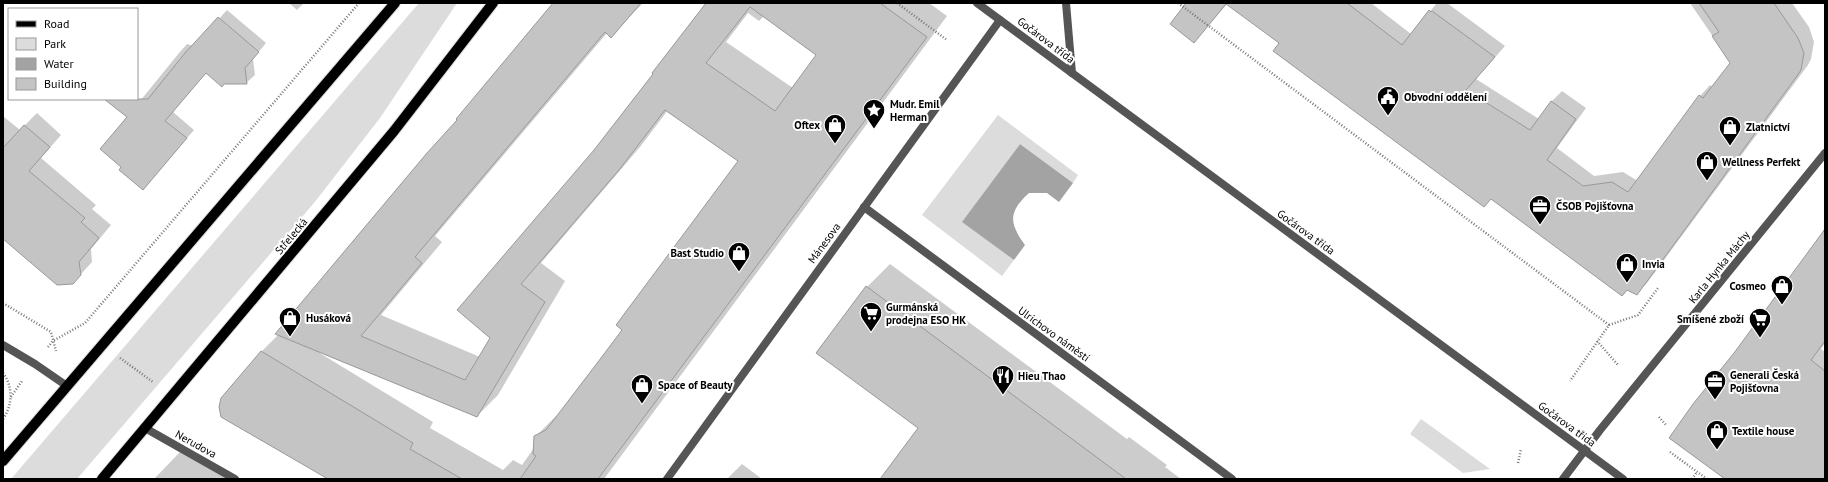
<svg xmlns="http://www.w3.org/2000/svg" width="1828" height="482" font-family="'PT Sans',sans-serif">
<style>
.green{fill:#dcdcdc}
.water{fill:#a3a3a3}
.shadow{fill:#0003;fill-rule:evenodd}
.building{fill:#c4c4c4;stroke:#999;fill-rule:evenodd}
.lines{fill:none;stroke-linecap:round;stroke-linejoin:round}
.primary-casing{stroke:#dbdbdb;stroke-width:12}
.path{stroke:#777;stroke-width:2.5;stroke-dasharray:1 2;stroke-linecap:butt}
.minor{stroke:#555;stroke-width:8}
.tertiary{stroke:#555;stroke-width:8}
.primary{stroke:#000;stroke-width:10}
.labels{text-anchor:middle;stroke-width:4;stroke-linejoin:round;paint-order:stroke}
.street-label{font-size:11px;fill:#000;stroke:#fff}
.poi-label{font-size:11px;font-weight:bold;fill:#000;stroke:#fff;text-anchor:start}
</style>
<rect width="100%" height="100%" fill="#fff"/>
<!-- green -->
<g class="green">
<path d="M419 3H457L380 118 314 203 77 479H11Z"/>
<path d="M998 115 1078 175 1073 183 1020 144 963 222 1014 260 1002 276 922 215Z"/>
<path d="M1421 419 1490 469 1463 473 1410 434Z"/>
</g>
<!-- water -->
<path class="water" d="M1020 144 1073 183 1059 202 1047 193H1029C1008 212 1009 223 1025 245L1014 260 962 222Z"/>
<!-- shadow -->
<g class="shadow">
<path d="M289 3H304L297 10Z"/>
<path d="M556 3H643L611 36 607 33 435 236 442 242 381 315 480 357 492 338 458 310 595 151 708 3H929L947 16 604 479H332L222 399 262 351 279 334ZM748 13 759 21 764 16 817 55 793 88 726 42ZM668 110 739 160 623 329 560 414 556 416 535 437 534 448 522 465 513 460 503 470 430 428 433 422 318 352 477 416 498 395 565 281 541 263 640 147Z"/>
<path d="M1188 3H1371L1411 34 1437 3H1447L1505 46 1476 79 1539 119 1551 102 1562 91 1586 108 1557 148 1594 176 1623 172 1638 181 1700 96 1710 85 1713 87 1731 63 1690 3H1792L1809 27 1814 42 1811 59 1808 65 1647 283 1636 294 1628 290 1622 295 1227 4 1194 42Z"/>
<path d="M227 10 266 43 253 59 255 75 246 83 206 72 173 112 194 130 143 189 123 167 101 149 179 53 187 44 194 46Z"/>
<path d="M37 113 61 135 41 158 96 205 92 209 111 225 91 249 92 262 73 283 3 237V116L20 130Z"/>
<path d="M1825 232V343L1821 349 1825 352V479H1726L1735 353Z"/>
<path d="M890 264 1127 439 1129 437 1167 465 1165 467 1181 479H882L920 428 867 287Z"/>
<path d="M180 452 227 479H154Z"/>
<path d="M742 464 762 479H727Z"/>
</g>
<!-- building -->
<g class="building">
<path d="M553 3H641L611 38 605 32 415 257 422 263 361 336 465 380 490 338 457 310 594 150 653 74 652 73 706 3H880L927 37 598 479H520L536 456 533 454 534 436 546 430 601 358 622 330 616 325 738 161 665 110 619 170 521 284 545 302 477 417 275 334 427 153 457 120 456 119ZM750 7 816 55 775 111 706 63Z"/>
<path d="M1186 3H1347L1402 45 1429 10 1431 12 1432 11 1495 57 1466 90 1530 130 1551 101 1576 119 1547 160 1583 186 1612 182 1628 192 1699 95 1703 98 1730 63 1712 36 1719 32 1699 3H1774L1798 38 1804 53 1801 70 1797 76 1637 295 1627 290 1622 296 1491 199 1484 207 1273 51 1279 43 1226 4 1194 43 1170 24Z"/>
<path d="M218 17 259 52 245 68 247 84H224L222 87 206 73 165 121 187 138 143 190 119 170 121 167 100 149 127 117 104 99H148L185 53Z"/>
<path d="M24 125 50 147 29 171 85 218 81 222 99 238 79 262 81 275 73 284 57 285 3 239V148Z"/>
<path d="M1825 229V341L1811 360 1825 371V479H1725L1669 438 1693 404 1734 353Z"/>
<path d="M866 286 1126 479H880L918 428 816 353Z"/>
<path d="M261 351 413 443 410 449 462 479H328L221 417 219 407 221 398Z"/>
</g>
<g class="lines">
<!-- primary casing -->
<g class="primary-casing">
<g id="primary">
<path d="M3 461 395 3"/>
<path d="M102 479 394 131 493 3"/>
</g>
</g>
<!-- path -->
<g class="path">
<path d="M897 3 947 40"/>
<path d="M1178 3 1609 325 1570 381"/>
<path d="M1824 230 1825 231"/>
<path d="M3 303 51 332 56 351"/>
<path d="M1609 325 1638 315 1658 288"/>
<path d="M1597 341 1618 365"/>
<path d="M48 347 53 341 85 323 359 3"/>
<path d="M120 358 153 382"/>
<path d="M3 373C13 386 13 405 3 419"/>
<path d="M11 397 22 381"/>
<path d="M1659 417 1667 426"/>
<path d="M1670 452 1707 479"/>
<path d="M1518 463 1521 449"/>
<path d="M1692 479 1697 472"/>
</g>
<!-- minor -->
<g class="minor">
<path d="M1066 3 1072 73"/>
<path d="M864 207 1232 479"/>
<path d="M3 345 35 364 67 386"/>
<path d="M145 428 235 479"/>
<path d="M667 479 1000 20"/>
<path d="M1563 479 1600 430 1825 153"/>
</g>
<!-- tertiary -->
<path class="tertiary" d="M977 3 1623 479"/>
<!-- primary -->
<use href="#primary" class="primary"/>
</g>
<!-- icons -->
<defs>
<g id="civic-pin" transform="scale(1.15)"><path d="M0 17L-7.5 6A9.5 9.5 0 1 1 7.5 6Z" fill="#000" stroke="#fff"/><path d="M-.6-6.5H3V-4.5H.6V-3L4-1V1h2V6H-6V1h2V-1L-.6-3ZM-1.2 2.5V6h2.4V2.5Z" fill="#fff"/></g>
<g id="sight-pin" transform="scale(1.15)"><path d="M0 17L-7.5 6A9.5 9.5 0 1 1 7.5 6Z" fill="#000" stroke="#fff"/><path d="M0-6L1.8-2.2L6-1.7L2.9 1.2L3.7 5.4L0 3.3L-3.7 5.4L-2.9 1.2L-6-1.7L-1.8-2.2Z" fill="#fff"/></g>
<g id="shop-pin" transform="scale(1.15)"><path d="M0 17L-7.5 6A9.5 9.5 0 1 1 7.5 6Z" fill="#000" stroke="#fff"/><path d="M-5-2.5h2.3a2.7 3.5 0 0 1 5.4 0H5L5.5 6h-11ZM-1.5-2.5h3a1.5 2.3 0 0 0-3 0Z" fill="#fff"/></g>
<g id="office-pin" transform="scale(1.15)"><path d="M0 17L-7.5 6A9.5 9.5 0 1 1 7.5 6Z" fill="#000" stroke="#fff"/><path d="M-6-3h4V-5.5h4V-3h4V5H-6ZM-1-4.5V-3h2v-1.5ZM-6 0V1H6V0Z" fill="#fff"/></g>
<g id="supermarket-pin" transform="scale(1.15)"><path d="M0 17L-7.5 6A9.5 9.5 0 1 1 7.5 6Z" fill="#000" stroke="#fff"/><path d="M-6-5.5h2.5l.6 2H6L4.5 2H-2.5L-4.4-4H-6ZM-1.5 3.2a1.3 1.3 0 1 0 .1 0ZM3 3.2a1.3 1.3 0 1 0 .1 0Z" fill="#fff"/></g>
<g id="restaurant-pin" transform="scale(1.15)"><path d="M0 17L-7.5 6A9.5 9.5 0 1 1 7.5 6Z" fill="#000" stroke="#fff"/><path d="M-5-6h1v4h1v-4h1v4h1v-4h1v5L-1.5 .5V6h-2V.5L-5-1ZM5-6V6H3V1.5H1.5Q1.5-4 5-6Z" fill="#fff"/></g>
</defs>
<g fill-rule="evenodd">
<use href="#civic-pin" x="1388" y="97"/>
<use href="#sight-pin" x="874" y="110"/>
<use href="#shop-pin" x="835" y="125"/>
<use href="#shop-pin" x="1730" y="127"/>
<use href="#shop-pin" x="1707" y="162"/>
<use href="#office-pin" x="1540" y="206"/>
<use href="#shop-pin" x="739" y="253"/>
<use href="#shop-pin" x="1627" y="264"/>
<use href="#shop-pin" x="1782" y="286"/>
<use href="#supermarket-pin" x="871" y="313"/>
<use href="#shop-pin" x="290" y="318"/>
<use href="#supermarket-pin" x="1760" y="319"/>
<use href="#restaurant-pin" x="1003" y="376"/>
<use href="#office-pin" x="1715" y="381"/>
<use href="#shop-pin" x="642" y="385"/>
<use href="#shop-pin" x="1717" y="431"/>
</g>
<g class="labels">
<!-- street labels -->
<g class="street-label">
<text transform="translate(1046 40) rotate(37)" y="4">Gočárova třída</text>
<text transform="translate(1306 232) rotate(36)" y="4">Gočárova třída</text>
<text transform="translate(291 236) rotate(-50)" y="4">Střelecká</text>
<text transform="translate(824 243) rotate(-54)" y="4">Mánesova</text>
<text transform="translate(1719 267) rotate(-51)" y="4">Karla Hynka Máchy</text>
<text transform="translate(1054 334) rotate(36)" y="4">Ulrichovo náměstí</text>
<text transform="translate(1567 424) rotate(36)" y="4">Gočárova třída</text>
<text transform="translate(196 444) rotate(29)" y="4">Nerudova</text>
</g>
<!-- poi labels -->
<g class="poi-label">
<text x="1404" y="101">Obvodní oddělení</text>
<text x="890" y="108">Mudr. Emil<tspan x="890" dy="13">Herman</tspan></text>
<text x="820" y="129" text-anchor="end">Oftex</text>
<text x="1746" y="131">Zlatnictví</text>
<text x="1722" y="166">Wellness Perfekt</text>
<text x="1556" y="210">ČSOB Pojišťovna</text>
<text x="724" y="257" text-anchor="end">Bast Studio</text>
<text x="1642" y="268">Invia</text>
<text x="1766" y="290" text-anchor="end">Cosmeo</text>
<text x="886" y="311">Gurmánská<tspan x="886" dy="13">prodejna ESO HK</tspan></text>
<text x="306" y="322">Husáková</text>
<text x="1744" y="323" text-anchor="end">Smíšené zboží</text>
<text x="1730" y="379">Generali Česká<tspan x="1730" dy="13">Pojišťovna</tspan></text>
<text x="1018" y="380">Hieu Thao</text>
<text x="658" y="389">Space of Beauty</text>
<text x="1732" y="435">Textile house</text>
</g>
</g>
<!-- border -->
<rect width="1828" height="482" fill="none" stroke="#000000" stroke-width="8"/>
<!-- legend -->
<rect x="8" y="8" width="130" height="92" fill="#ffffff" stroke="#999999"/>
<rect x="16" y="21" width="20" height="6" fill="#000000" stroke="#999999"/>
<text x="44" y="28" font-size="12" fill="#000000">Road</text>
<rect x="16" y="38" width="20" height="12" fill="#dcdcdc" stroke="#999999"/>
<text x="44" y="48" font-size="12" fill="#000000">Park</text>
<rect x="16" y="58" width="20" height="12" fill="#a3a3a3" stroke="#999999"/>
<text x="44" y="68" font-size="12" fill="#000000">Water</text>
<rect x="16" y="78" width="20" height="12" fill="#c4c4c4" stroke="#999999"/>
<text x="44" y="88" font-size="12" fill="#000000">Building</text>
</svg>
